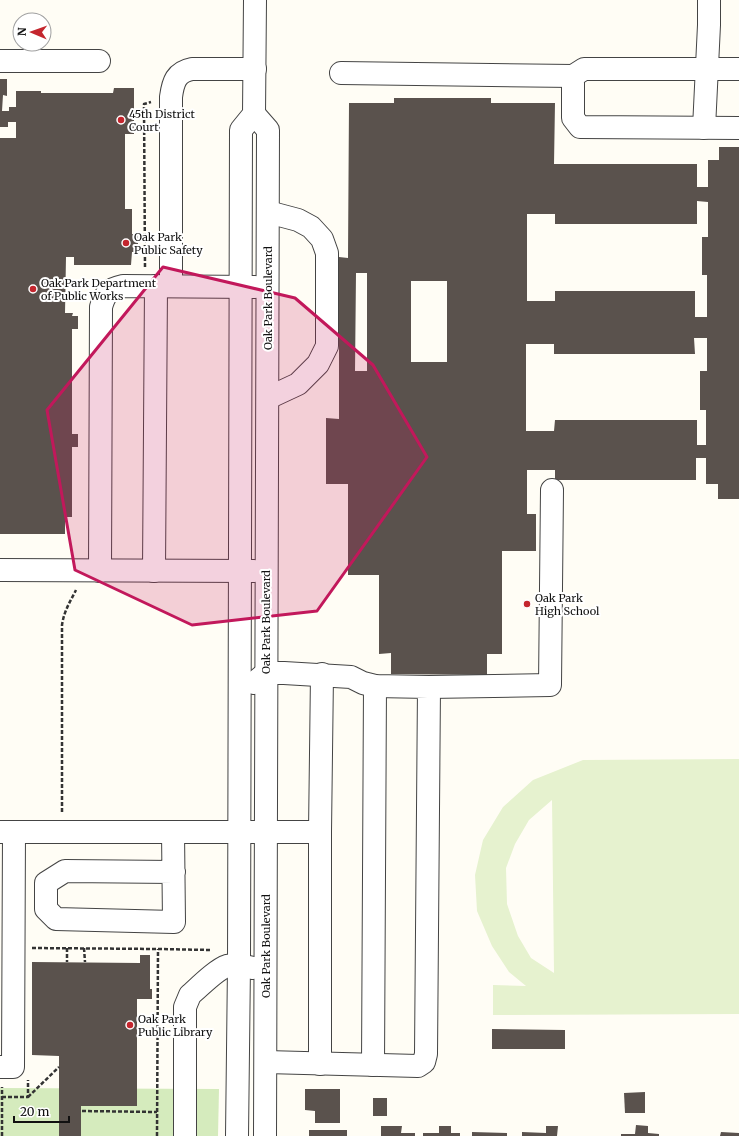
<svg xmlns="http://www.w3.org/2000/svg" width="739" height="1136" font-family="Merriweather,serif">
<style>
.green{fill:#d5ebbd}
.pitch{fill:#e6f2cf;fill-rule:evenodd}
.building{fill:#5a524d;fill-rule:evenodd}
.lines{fill:none;stroke-linecap:round;stroke-linejoin:round}
.minor-casing{stroke:#444;stroke-width:24}
.path{stroke:#333;stroke-width:2.5;stroke-dasharray:4 2;stroke-linecap:butt}
.minor{stroke:#fff;stroke-width:22}
.marked{fill:#c2185b;fill-opacity:0.2;stroke:#c2185b;stroke-width:3;stroke-linejoin:round}
.poi-dot{fill:#c4262e;stroke:#fff;stroke-width:1.5}
.labels{text-anchor:middle;stroke-width:4;stroke-linejoin:round;paint-order:stroke}
.poi-label{font-size:11px;fill:#111;stroke:#fff;text-anchor:start}
.street-label{font-size:11px;fill:#111;stroke:#fff}
</style>
<rect width="100%" height="100%" fill="#fffdf5"/>
<!-- green -->
<path class="green" d="M0 1088 219 1089 218 1136H0Z"/>
<!-- pitch -->
<path class="pitch" d="M739 759V1014L493 1015V985L526 986 509 972 492 946 477 911 475 875 483 840 503 807 533 780 583 760ZM552 800 554 972V973L531 958 518 936 507 904 506 868 515 844 529 820Z"/>
<!-- building -->
<g class="building">
<path d="M0 79H7V96L3 95 2 111H9V107H16V91H41V93H113L114 88H134V134H125V209H132V234H138V252H132L131 265H74V257H66L65 313H73L72 316H78V329H72V434H78V447H72V517H65V534H0V138H16V122H8V127H0Z"/>
<path d="M394 98H491V103H555L554 164H697V187H708V160H719V147H739V499H718V484H706V458H696V480H555V470H527V514H536V551H502V654H487V675L391 674V653L379 654V575H348V484H326V418L339 419V257L348 258 349 103H394ZM697 201 708 202V237H702V275H707V317H695V291H555V301H527V214H555V224H697ZM356 273H367V371H355ZM411 281H447V362H411ZM694 338H707V371H700V410H706V445H697V420H555L554 431H526V344H554V354H695Z"/>
<path d="M140 955H150V989H152V999H137V1106H81V1136H59V1056L32 1055V962L140 963Z"/>
<path d="M492 1029 565 1030V1049H492Z"/>
<path d="M305 1089H340V1123H315V1111L305 1110Z"/>
<path d="M645 1092V1113H625L624 1093Z"/>
<rect x="373" y="1098" width="14" height="18"/>
<path d="M636 1125 648 1126V1133L659 1134V1136H621V1134H635Z"/>
<path d="M381 1126H402L401 1133H415V1136H381Z"/>
<path d="M439 1126H451V1133H460V1136H423V1133H439Z"/>
<path d="M546 1126H558L557 1136H522V1132L546 1133Z"/>
<rect x="309" y="1130" width="38" height="6"/>
<path d="M472 1132 507 1133V1136H472Z"/>
<path d="M721 1132 739 1133V1136H720Z"/>
</g>
<g class="lines">
<!-- minor casing -->
<g class="minor-casing">
<g id="minor">
<path d="M0 61H99"/>
<path d="M739 69H584L573 76V118L580 127 739 128"/>
<path d="M341 73 573 76"/>
<path d="M254 114 268 130 265 1136"/>
<path d="M704 128 709 25V0"/>
<path d="M171 286V97C173 82 176 72 192 69H255"/>
<path d="M268 398 298 384 318 364 327 346V253L322 239 311 227 298 220 268 212"/>
<path d="M0 570 254 571"/>
<path d="M100 571 101 307C105 293 109 289 123 286L255 287"/>
<path d="M154 571 156 286"/>
<path d="M254 683 266 673H284L351 677 363 683 375 686 429 687 426 1054 424 1062 418 1066 266 1062"/>
<path d="M429 687 550 685 552 490"/>
<path d="M0 832H320"/>
<path d="M173 832 174 922 56 919 46 909V883L65 871 174 872"/>
<path d="M320 1064V832L322 674"/>
<path d="M373 1065 375 686"/>
<path d="M0 1067H13L14 832"/>
<path d="M185 1136V1007L190 995C198 988 217 969 227 966 235 964 245 966 253 968"/>
<path d="M237 1136 239 965 241 130 254 114 255 0"/>
</g>
</g>
<!-- path -->
<g class="path">
<path d="M145 267 144 104 151 102"/>
<path d="M62 812V625C64 611 70 602 76 590"/>
<path d="M32 948 158 949 211 950"/>
<path d="M67 948V962"/>
<path d="M84 948 85 962"/>
<path d="M2 1097H28V1080"/>
<path d="M28 1097 59 1067"/>
<path d="M82 1111 157 1112"/>
<path d="M2 1136V1087"/>
<path d="M157 1136 158 949"/>
</g>
<!-- minor -->
<use href="#minor" class="minor"/>
</g>
<!-- marked area -->
<path class="marked" d="M163 267 295 298 373 365 427 457 317 611 192 625 75 570 47 410Z"/>
<!-- markers -->
<g class="poi-dot">
<circle cx="121" cy="120" r="4"/>
<circle cx="126" cy="243" r="4"/>
<circle cx="33" cy="289" r="4"/>
<circle cx="527" cy="604" r="4"/>
<circle cx="130" cy="1025" r="4"/>
</g>
<g class="labels">
<!-- poi labels -->
<g class="poi-label">
<text x="129" y="118">45th District<tspan x="129" dy="13">Court</tspan></text>
<text x="134" y="241">Oak Park<tspan x="134" dy="13">Public Safety</tspan></text>
<text x="41" y="287">Oak Park Department<tspan x="41" dy="13">of Public Works</tspan></text>
<text x="535" y="602">Oak Park<tspan x="535" dy="13">High School</tspan></text>
<text x="138" y="1023">Oak Park<tspan x="138" dy="13">Public Library</tspan></text>
</g>
<!-- street labels -->
<g class="street-label">
<text transform="translate(268 298) rotate(-90)" y="4">Oak Park Boulevard</text>
<text transform="translate(266 622) rotate(-90)" y="4">Oak Park Boulevard</text>
<text transform="translate(266 946) rotate(-90)" y="4">Oak Park Boulevard</text>
</g>
</g>
<!-- north arrow -->
<g transform="translate(32 32) rotate(272)"><circle r="19" fill="#ffffff" stroke="#a0a0a0"/>
<path d="M0-3L7 15L0 10L-7 15Z" fill="#c4262e"/>
<text y="-6" font-size="11" font-weight="bold" text-anchor="middle" fill="#111111">N</text>
</g>
<!-- scale -->
<path d="M14 1116v6h55v-6" fill="none" stroke="#111111" stroke-width="2"/>
<text x="20" y="1116" font-size="12" fill="#111111" stroke="#ffffff" stroke-width="3" paint-order="stroke">20 m</text>
</svg>
